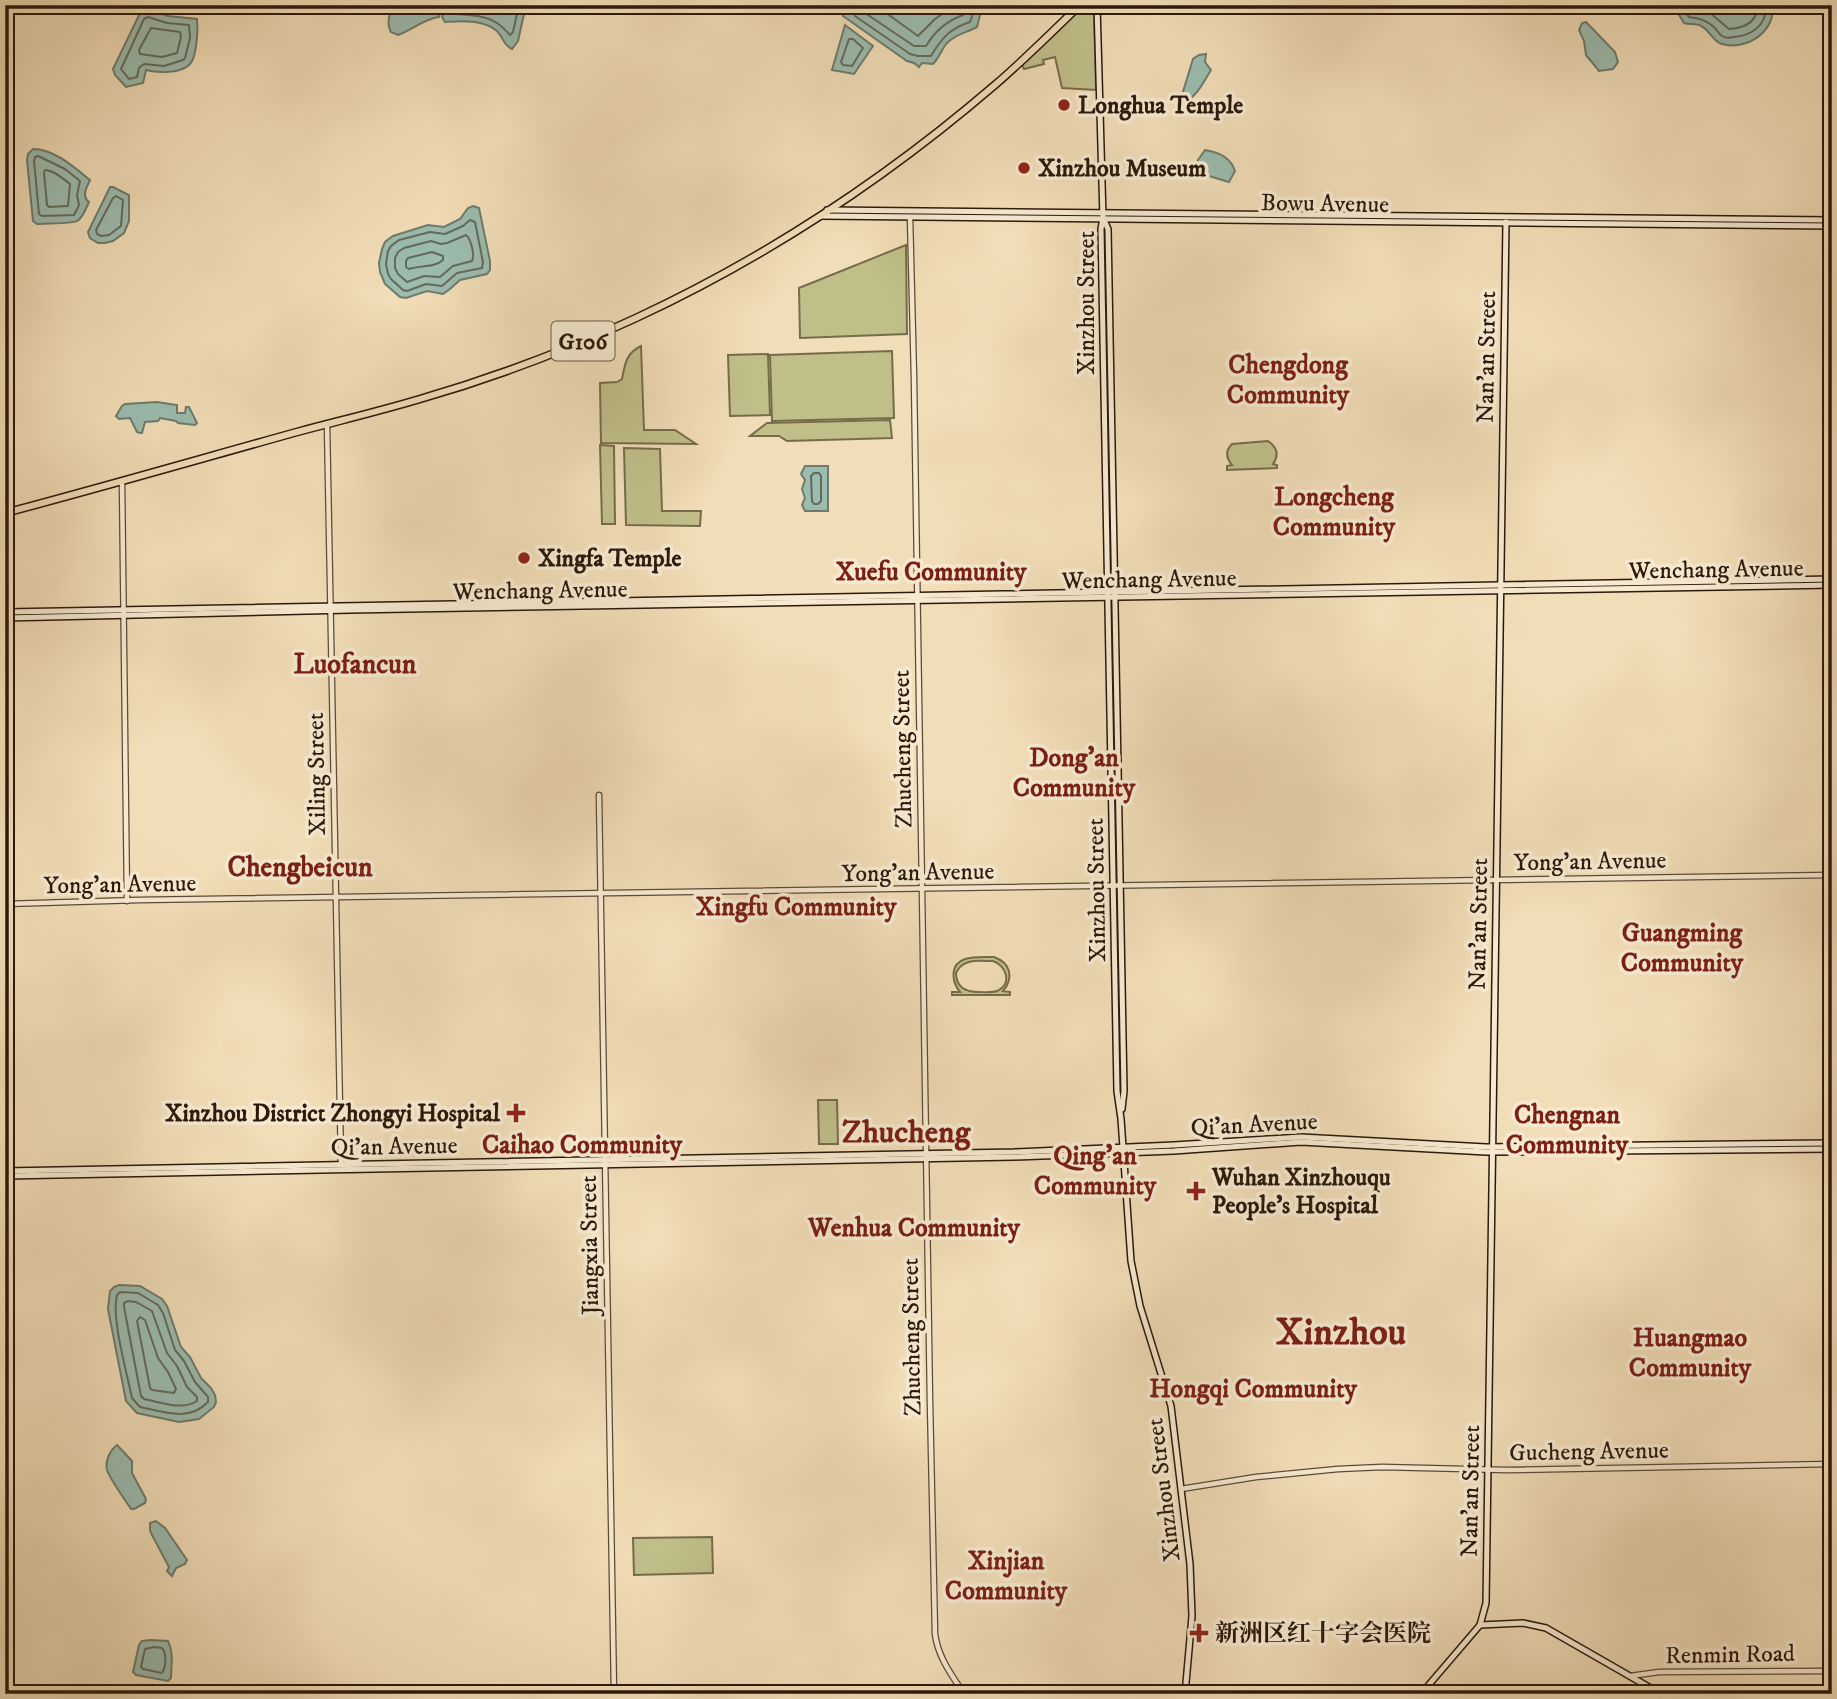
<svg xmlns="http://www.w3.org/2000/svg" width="1837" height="1699" font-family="'IM FELL DW Pica','Noto Serif SC',serif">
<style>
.green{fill:#c0bf8a;stroke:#766c4a;stroke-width:2;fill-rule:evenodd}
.water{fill:#9bbcaf;stroke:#6e7b6d;stroke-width:2}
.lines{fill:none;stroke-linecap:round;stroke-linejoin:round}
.shore{stroke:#636a5d;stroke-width:2}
.tertiary-casing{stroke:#5c4a36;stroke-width:7}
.secondary-casing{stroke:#2b190b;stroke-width:8}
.trunk-casing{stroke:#2b190b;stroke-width:9}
.tertiary{stroke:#f6e9d0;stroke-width:4.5}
.secondary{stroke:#f6e9d0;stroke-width:5}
.trunk{stroke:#f1ddb7;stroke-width:6}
.poi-dot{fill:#8f2418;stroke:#f6e9d0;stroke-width:2.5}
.labels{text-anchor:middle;stroke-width:7;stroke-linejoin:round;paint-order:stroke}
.shield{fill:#f6e9d0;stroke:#685746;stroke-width:2}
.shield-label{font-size:23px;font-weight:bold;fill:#2b190b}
.poi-label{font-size:24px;font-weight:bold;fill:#2b190b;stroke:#f6e9d0;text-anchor:start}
.street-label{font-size:24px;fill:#2b190b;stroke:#f6e9d0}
.neighbourhood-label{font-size:26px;font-weight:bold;fill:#7a1f14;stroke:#f6e9d0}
.quarter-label{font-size:28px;font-weight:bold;fill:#7a1f14;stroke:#f6e9d0}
.district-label{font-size:32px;font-weight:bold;fill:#7a1f14;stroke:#f6e9d0}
.town-label{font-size:38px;font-weight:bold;fill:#7a1f14;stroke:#f6e9d0}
</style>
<rect width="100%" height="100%" fill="#f1ddb7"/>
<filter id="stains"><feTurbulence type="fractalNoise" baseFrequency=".00286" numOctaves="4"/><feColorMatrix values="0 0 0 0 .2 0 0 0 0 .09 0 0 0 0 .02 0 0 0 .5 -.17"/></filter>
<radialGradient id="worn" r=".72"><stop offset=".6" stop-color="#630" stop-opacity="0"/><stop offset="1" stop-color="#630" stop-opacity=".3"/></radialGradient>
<!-- green -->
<g class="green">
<path d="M1088 5 1094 8 1096 90 1062 88 1055 57 1043 60 1044 64 1024 69 1022 65 1084 6Z"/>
<path d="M906 245 907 334 800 338 799 288Z"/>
<path d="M641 346 644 430H675L696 444 601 443 600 383 617 382 622 379C625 364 626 353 641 346Z"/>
<path d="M892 351 894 418 772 421 770 355Z"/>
<path d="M768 354 770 415 730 416 728 355Z"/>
<path d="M890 420 892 438 787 441 779 436H750L767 423Z"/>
<path d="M1268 441C1277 447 1279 455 1273 464L1277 465V468L1227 470V466L1232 465C1226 458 1225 451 1232 444Z"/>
<path d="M600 445 614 446 615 524H602Z"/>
<path d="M624 448 660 449 662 511H701L700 526 626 525Z"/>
<path d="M994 957C1011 963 1014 978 1003 991L1010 992V995H952V992H960C951 981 950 964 965 959 974 956 985 957 994 957ZM993 961C1006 965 1013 984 997 991 991 993 985 992 979 992 966 992 956 988 956 973 963 958 978 961 993 961Z"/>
<path d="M818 1100H837L838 1144H819Z"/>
<path d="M712 1537 713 1573 634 1575 633 1538Z"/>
</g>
<!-- water -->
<g class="water">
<path d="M392 5H442L439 17C423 19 413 30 398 35L391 32C386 23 390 14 392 5Z"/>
<path d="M447 5H526L518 41 512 49C503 45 504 38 497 31 483 19 461 21 445 22L442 17Z"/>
<path d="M853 5H984L981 11 977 27C966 33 955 34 946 44 941 51 939 58 933 64L922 63 919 67 914 63 907 61 843 16 842 10Z"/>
<path d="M1673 5H1772C1777 31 1746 51 1722 44 1713 42 1710 30 1701 26 1696 23 1690 25 1684 23Z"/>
<path d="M148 10 168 16 197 19C198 28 197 57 190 64 181 74 157 73 146 70L143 83 126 87 115 75 113 69 140 13 143 10Z"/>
<path d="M1586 22 1615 52 1618 62 1613 69 1599 71 1586 55 1584 41 1579 30 1582 23Z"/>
<path d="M845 25 873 46 854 74 832 70Z"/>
<path d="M1206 54 1205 62 1211 70C1204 81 1197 97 1184 102L1182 95 1193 59 1199 55Z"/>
<path d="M33 149C54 149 74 167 90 180 87 187 81 196 89 202 86 208 83 218 77 221 72 224 45 223 37 224L33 221 27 160 28 154Z"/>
<path d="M1205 150C1218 152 1231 158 1235 171L1229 182 1192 171 1198 160Z"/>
<path d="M110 187H113L129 195V221L124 233 113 241 105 243H98L90 238 88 232Z"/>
<path d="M473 206 479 208 490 261V270L487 274 460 280 450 289 443 294 427 291 406 298 400 297 385 284 380 272 379 263 382 249 385 242 393 236 428 225 444 227 460 219 468 208Z"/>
<path d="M157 402 177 405V413H185L186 407H189L197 423 195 425 178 423 176 421 160 418 158 421 145 422 142 433H140L137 432 130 418 119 419 116 416 122 406 125 404Z"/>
<path d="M805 466H828V511H805L802 505 805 498 802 489 805 480 801 474Z"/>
<path d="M119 1285 140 1286 162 1299 167 1306 181 1347 190 1357 201 1378 211 1388 215 1395 216 1402 214 1407 199 1419 179 1422 137 1413 126 1401 108 1309 110 1291 114 1287Z"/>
<path d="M117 1445 132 1461V1473L146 1499 145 1503 134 1509H131C125 1500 110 1479 107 1470 105 1461 110 1450 117 1445Z"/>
<path d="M156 1521 165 1528 187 1560 185 1564 176 1568 172 1576 167 1571 169 1567 152 1535 150 1530V1523Z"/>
<path d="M151 1640 168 1641C174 1653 171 1665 171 1678L168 1681 136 1675 133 1672 139 1645 142 1641Z"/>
</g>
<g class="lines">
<!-- shore -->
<g class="shore">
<path d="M453 5V12L455 14C469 15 484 15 497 23 502 26 506 31 510 35L513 32 519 5"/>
<path d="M855 5V16L910 54 918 56H931C941 39 950 28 970 22L976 5"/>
<path d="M864 5 865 13 914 46H926C935 31 946 21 963 15L966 5"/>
<path d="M875 5 918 36 935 19 955 5"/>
<path d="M1681 5 1689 17C1699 18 1707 20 1714 27 1717 30 1719 34 1722 36 1725 38 1730 38 1733 37 1752 36 1767 25 1766 5"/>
<path d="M1691 5 1693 8 1709 12 1729 29C1744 28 1758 23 1757 5"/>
<path d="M148 17 167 23 189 25 190 38 185 58 183 60 164 66 144 64 139 68 137 77 129 79 121 69 144 19Z"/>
<path d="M151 28 180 32 181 37 177 53 162 57 140 54 139 50Z"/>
<path d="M849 39H853L863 48 852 66 843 65 841 62Z"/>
<path d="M38 156 65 169 80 181 77 195 79 205 74 215 42 216 39 214 34 161 35 157Z"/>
<path d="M45 170C54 170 63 179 70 184L68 206 49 207 47 205 44 173Z"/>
<path d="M116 196 123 200 121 226 109 235 101 236 97 234 96 230 113 198Z"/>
<path d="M470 220 475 222 483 262 482 268 457 273 442 286 426 284 407 291 403 290 391 279 388 274 386 264 388 251 391 246 399 240 430 232 445 234 463 226Z"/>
<path d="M466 235C471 239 475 255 472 261L453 266 440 277 424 276 407 282 398 274 395 268V258L398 252 404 248 431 241 441 244 447 243Z"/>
<path d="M432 252 443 256V260C434 268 421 265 409 269L406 267V261L408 258Z"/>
<path d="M814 473H819L821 476V501L818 504H814L812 501 811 476Z"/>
<path d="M120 1292 138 1293 158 1305 163 1313 175 1350 184 1361 195 1382 208 1397V1402C189 1422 164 1412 140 1407L132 1398C127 1373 111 1318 117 1295Z"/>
<path d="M128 1301 136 1302 152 1311 167 1353 177 1366 187 1387 197 1397V1401C182 1411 160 1402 144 1399L141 1396 124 1307V1303Z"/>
<path d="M140 1317 145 1320 158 1358 168 1372 176 1389 174 1393 152 1390 150 1388 137 1321Z"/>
<path d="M154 1647 162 1648C167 1653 166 1667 162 1673L143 1669 141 1667 145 1649Z"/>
</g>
<!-- tertiary casing -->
<g class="tertiary-casing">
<g id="tertiary">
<path d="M910 217 914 378 930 1402 935 1634C938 1657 951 1674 964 1694"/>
<path d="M327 424 341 1164"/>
<path d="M122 481 127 901"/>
<path d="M599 795 614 1694"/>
<path d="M5 904 139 900 1832 875"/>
<path d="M1181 1489 1256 1477 1338 1469 1382 1467 1506 1470 1832 1464"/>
<path d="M1630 1676 1659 1672 1832 1671"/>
</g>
</g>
<!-- secondary casing -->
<g class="secondary-casing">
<g id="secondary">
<path d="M1097 5 1103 218 1101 229 1117 1091 1121 1119 1131 1261 1140 1306 1171 1406 1190 1564 1192 1616 1185 1694"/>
<path d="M827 210 1832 220"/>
<path d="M821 216 1832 226"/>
<path d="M1104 220 1108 229 1124 1091 1122 1109"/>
<path d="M5 612 1832 579"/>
<path d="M5 618 350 610 1832 585"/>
<path d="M5 1171 1014 1152 1174 1145 1301 1137 1486 1147 1832 1143"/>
<path d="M5 1176 1014 1157 1174 1151 1301 1142 1486 1152 1832 1149"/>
<path d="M1480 1625 1523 1623 1546 1628 1661 1694"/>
<path d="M1421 1694 1480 1625 1486 1603 1506 222"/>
</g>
</g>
<!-- trunk casing -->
<g class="trunk-casing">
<path id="trunk" d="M5 513C103 487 200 459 297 432 338 421 380 411 420 399 493 378 567 350 636 318 765 258 888 177 996 84 1025 59 1052 32 1080 5"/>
</g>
<!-- tertiary -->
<use href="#tertiary" class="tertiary"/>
<!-- secondary -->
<use href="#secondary" class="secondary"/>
<!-- trunk -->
<use href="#trunk" class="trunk"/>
</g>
<!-- markers -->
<g class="poi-dot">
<circle cx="1064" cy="105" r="7"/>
<circle cx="1024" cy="168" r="7"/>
<circle cx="524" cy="558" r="7"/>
<path d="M512.5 1102.5h7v7h7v7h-7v7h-7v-7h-7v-7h7z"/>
<path d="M1192.5 1180.5h7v7h7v7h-7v7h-7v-7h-7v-7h7z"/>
<path d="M1195.5 1622.5h7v7h7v7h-7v7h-7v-7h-7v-7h7z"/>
</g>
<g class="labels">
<!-- shield labels -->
<rect class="shield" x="551.5" y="321.5" width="63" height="39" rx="5"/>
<g class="shield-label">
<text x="583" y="349">G106</text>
</g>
<!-- poi labels -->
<g class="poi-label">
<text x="1078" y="113">Longhua Temple</text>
<text x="1038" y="176">Xinzhou Museum</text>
<text x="538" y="566">Xingfa Temple</text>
<text x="500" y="1121" text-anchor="end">Xinzhou District Zhongyi Hospital</text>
<text x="1212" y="1185">Wuhan Xinzhouqu<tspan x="1212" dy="28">People's Hospital</tspan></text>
<text x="1215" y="1641">新洲区红十字会医院</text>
</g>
<!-- street labels -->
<g class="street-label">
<text transform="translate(1325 203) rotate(1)" y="8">Bowu Avenue</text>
<text transform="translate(1086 303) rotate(-90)" y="8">Xinzhou Street</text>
<text transform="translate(1486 357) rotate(-89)" y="8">Nan'an Street</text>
<text transform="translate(1716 569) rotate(-1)" y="8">Wenchang Avenue</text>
<text transform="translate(1149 579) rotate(-1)" y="8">Wenchang Avenue</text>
<text transform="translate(540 590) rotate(-1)" y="8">Wenchang Avenue</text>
<text transform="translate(902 749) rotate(-91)" y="8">Zhucheng Street</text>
<text transform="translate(316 774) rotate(-91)" y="8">Xiling Street</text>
<text transform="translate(1590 861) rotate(-1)" y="8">Yong'an Avenue</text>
<text transform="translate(918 872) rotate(-1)" y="8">Yong'an Avenue</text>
<text transform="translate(120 884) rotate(-1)" y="8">Yong'an Avenue</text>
<text transform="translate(1096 890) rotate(-91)" y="8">Xinzhou Street</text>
<text transform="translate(1478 924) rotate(-89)" y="8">Nan'an Street</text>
<text transform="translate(1254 1124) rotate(-3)" y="8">Qi'an Avenue</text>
<text transform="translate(394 1146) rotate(-1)" y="8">Qi'an Avenue</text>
<text transform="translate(589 1245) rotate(-91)" y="8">Jiangxia Street</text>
<text transform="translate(911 1337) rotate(-91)" y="8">Zhucheng Street</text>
<text transform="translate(1589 1451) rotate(-1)" y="8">Gucheng Avenue</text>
<text transform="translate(1163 1490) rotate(-97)" y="8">Xinzhou Street</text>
<text transform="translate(1470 1491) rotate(-89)" y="8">Nan'an Street</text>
<text transform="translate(1730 1654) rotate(-1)" y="8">Renmin Road</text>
</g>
<!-- neighbourhood labels -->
<g class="neighbourhood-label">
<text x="1288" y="373">Chengdong<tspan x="1288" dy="30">Community</tspan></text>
<text x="1334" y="505">Longcheng<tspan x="1334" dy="30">Community</tspan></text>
<text x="931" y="580">Xuefu Community</text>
<text x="1074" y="766">Dong'an<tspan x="1074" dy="30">Community</tspan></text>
<text x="796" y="915">Xingfu Community</text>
<text x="1682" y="941">Guangming<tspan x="1682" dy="30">Community</tspan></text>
<text x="1567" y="1123">Chengnan<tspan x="1567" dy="30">Community</tspan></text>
<text x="582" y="1153">Caihao Community</text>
<text x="1095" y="1164">Qing'an<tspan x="1095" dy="30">Community</tspan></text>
<text x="914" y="1236">Wenhua Community</text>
<text x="1690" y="1346">Huangmao<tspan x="1690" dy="30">Community</tspan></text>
<text x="1253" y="1397">Hongqi Community</text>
<text x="1006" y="1569">Xinjian<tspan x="1006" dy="30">Community</tspan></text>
</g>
<!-- quarter labels -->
<g class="quarter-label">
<text x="355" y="673">Luofancun</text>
<text x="300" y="876">Chengbeicun</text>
</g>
<!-- district labels -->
<g class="district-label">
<text x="906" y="1142">Zhucheng</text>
</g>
<!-- town labels -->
<g class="town-label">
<text x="1341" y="1344">Xinzhou</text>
</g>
</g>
<!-- margin -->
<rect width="1837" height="1699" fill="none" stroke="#f1ddb7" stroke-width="28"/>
<rect x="7" y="7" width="1823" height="1685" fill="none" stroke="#2b190b" stroke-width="3.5"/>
<rect x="14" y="14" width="1809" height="1671" fill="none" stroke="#2b190b" stroke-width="2"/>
<rect width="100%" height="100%" filter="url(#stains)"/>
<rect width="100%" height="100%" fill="url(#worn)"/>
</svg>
